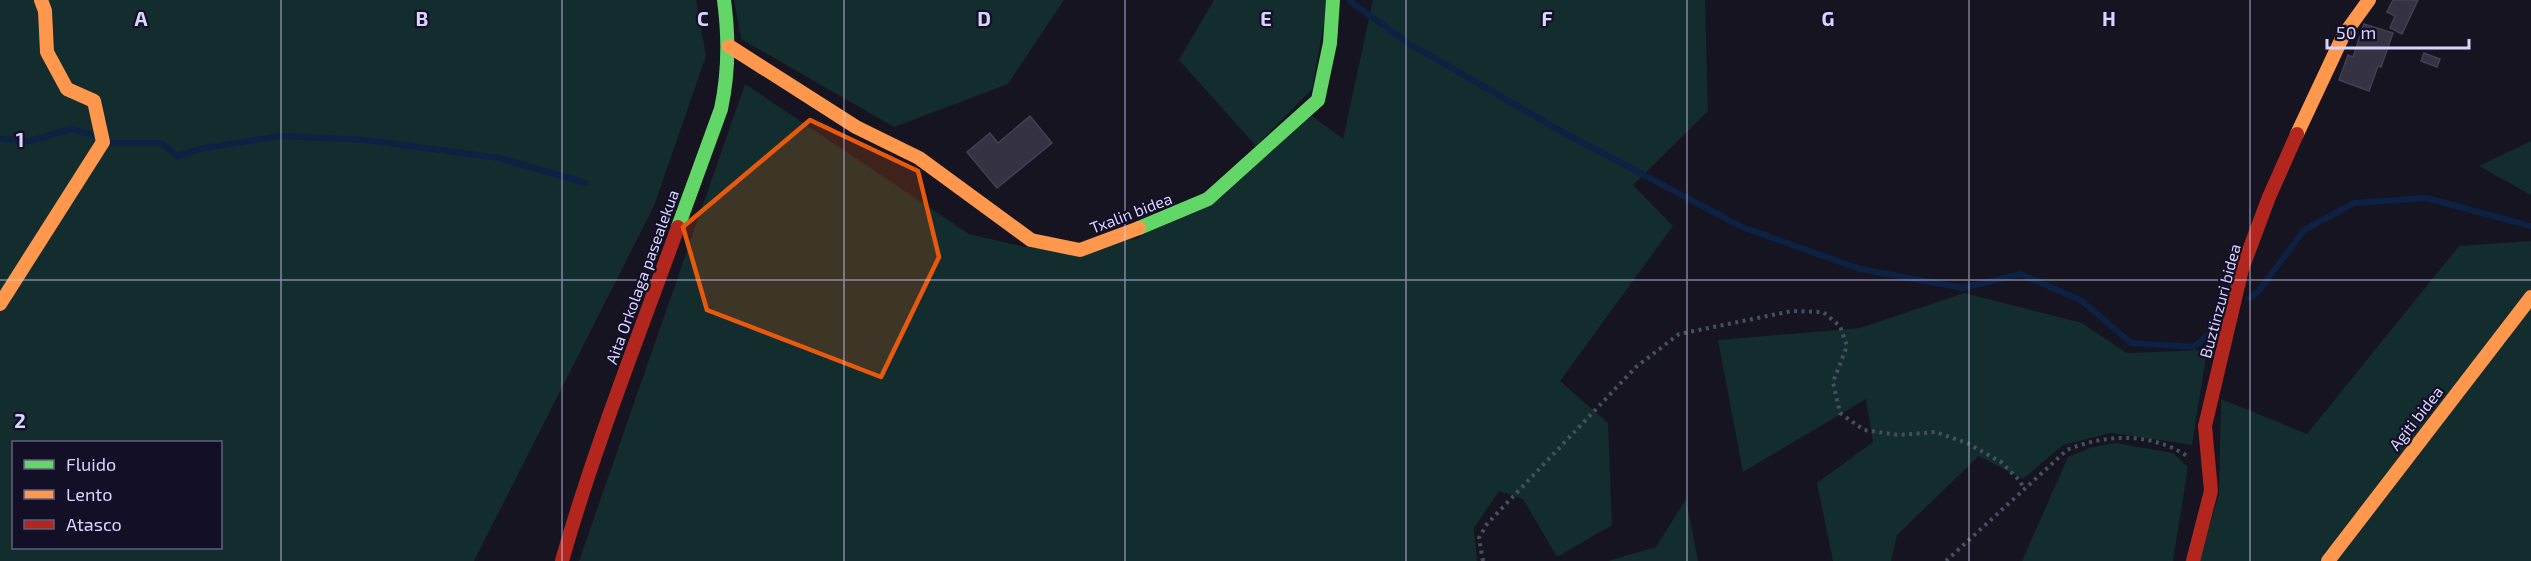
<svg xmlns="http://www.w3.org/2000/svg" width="2531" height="561" font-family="'Exo 2',sans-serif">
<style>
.green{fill:#132c2d;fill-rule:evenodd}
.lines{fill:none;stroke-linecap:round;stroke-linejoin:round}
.stream{stroke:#0d2144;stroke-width:6}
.building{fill:#343243;stroke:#433f54;stroke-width:1.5}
.path{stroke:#44505f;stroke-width:4;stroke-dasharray:3 4.5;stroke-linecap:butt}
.fast{stroke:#63d668;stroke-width:14}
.slow{stroke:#ff974d;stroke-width:14}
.jam{stroke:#b3261e;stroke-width:14}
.marked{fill:#e8590c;fill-opacity:0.2;stroke:#e8590c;stroke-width:4.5;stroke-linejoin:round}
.grid{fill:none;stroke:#d9d4ff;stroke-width:1.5;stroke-opacity:0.55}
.labels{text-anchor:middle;stroke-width:4.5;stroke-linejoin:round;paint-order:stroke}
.street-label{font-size:16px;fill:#d9d4ff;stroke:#130f26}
.grid-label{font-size:20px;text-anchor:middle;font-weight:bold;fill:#d9d4ff;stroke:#130f26;stroke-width:4.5;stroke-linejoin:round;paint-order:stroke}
</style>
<rect width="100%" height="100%" fill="#161421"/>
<!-- green -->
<g class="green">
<path d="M0 0H696L706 56 654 206 474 561H0ZM14 442H220V548H14Z"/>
<path d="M734 0H1064L1008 84 894 127 741 39Z"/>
<path d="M1214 0H1328L1312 89 1256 146 1179 60Z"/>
<path d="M1373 0H1705L1708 111 1633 185 1673 226 1560 381 1608 423 1612 525 1557 557 1523 499 1499 491 1474 528 1477 561H579L745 84 969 234 1025 247 1137 239 1312 116 1343 139Z"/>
<path d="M2531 141V195L2479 166Z"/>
<path d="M2531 241V561H2199L2219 494 2221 399 2307 434 2459 246Z"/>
<path d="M1964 293 2082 323 2127 353 2207 350 2192 445 2111 433 2063 445 2023 479 1979 456 1897 535 1891 561H1833L1817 483 1873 442 1866 399 1743 472 1718 340 1860 328Z"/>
<path d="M2116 443 2173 453 2188 467 2173 561H2022L2068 457 2092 447Z"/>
<path d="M1686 499 1698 561H1608L1656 547Z"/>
</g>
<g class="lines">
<!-- stream -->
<g class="stream">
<path d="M1350 1 1408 43 1559 130 1742 227 1860 269 1963 288 2021 274 2082 301 2131 343 2194 347 2212 331"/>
<path d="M0 139 30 141 72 129 95 136"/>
<path d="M110 143H161L177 156 205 148 281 136 366 140 499 158 585 183"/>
<path d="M2250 298 2258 292 2304 230 2354 203 2426 198 2531 226"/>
</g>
</g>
<!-- building -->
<g class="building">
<path d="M2393 0H2418L2402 34 2390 28 2395 16 2387 12Z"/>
<path d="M2364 24 2393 33 2381 67 2378 66 2369 91 2339 80 2348 55 2353 57Z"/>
<path d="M2424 53 2440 59 2437 67 2421 61Z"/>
<path d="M1030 116 1052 143 997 188 967 152 990 133 998 143Z"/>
</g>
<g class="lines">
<!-- path -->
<g class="path">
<path d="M1483 561 1479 538 1487 524 1636 367 1679 334 1792 311 1823 312 1840 326 1847 346 1833 382 1840 413 1864 430 1899 435 1936 432 1967 443 2001 462 2020 481 2024 489"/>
<path d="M1946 561 2067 450C2105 434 2151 432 2187 456"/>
</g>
<!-- fast -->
<g class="fast">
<path d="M678 227 721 109C729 72 729 37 724 0"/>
<path d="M1139 228 1208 199 1318 100 1330 43 1333 0"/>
</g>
<!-- slow -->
<g class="slow">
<path d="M729 46 856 127 919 158 1031 240 1080 250 1139 228"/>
<path d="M2297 134 2343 36 2369 0"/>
<path d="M0 304 103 142 94 101 67 89 47 52 45 11 41 0"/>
<path d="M2328 561 2531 297"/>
</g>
<!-- jam -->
<g class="jam">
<path d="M562 561C594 448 638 338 678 227"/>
<path d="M2193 561 2211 491 2205 426 2242 269 2269 197 2297 134"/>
</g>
</g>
<!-- marked area -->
<path class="marked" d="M810 120 918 171 939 257 881 377 707 310 683 227Z"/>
<!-- grid -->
<path class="grid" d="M281 0V561M562 0V561M844 0V561M1125 0V561M1406 0V561M1687 0V561M1969 0V561M2250 0V561M0 280H2531"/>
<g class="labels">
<!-- street labels -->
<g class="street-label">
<text transform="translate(1131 213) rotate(-21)" y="6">Txalin bidea</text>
<text transform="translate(642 277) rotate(-70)" y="6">Aita Orkolaga pasealekua</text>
<text transform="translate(2220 301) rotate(-75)" y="6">Buztinzuri bidea</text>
<text transform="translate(2416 418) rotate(-52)" y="6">Agiti bidea</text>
</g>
</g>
<g class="grid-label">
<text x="141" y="26">A</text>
<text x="422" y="26">B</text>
<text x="703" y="26">C</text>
<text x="984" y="26">D</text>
<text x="1266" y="26">E</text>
<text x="1547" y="26">F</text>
<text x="1828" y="26">G</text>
<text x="2109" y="26">H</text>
<text x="20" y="147">1</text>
<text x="20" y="428">2</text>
</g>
<!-- legend -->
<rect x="12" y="441" width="210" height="108" fill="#130f26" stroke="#625e7d" stroke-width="1.5"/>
<rect x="24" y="460" width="30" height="9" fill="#63d668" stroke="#625e7d" stroke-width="1.5"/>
<text x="66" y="471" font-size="18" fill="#d9d4ff">Fluido</text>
<rect x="24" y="490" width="30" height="9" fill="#ff974d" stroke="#625e7d" stroke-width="1.5"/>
<text x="66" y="501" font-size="18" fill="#d9d4ff">Lento</text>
<rect x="24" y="520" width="30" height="9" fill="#b3261e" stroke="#625e7d" stroke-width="1.5"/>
<text x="66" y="531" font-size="18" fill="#d9d4ff">Atasco</text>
<!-- scale -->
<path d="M2327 39v9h142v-9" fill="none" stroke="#d9d4ff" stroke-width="3"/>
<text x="2336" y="39" font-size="18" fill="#d9d4ff" stroke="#130f26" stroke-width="4.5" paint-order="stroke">50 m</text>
</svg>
